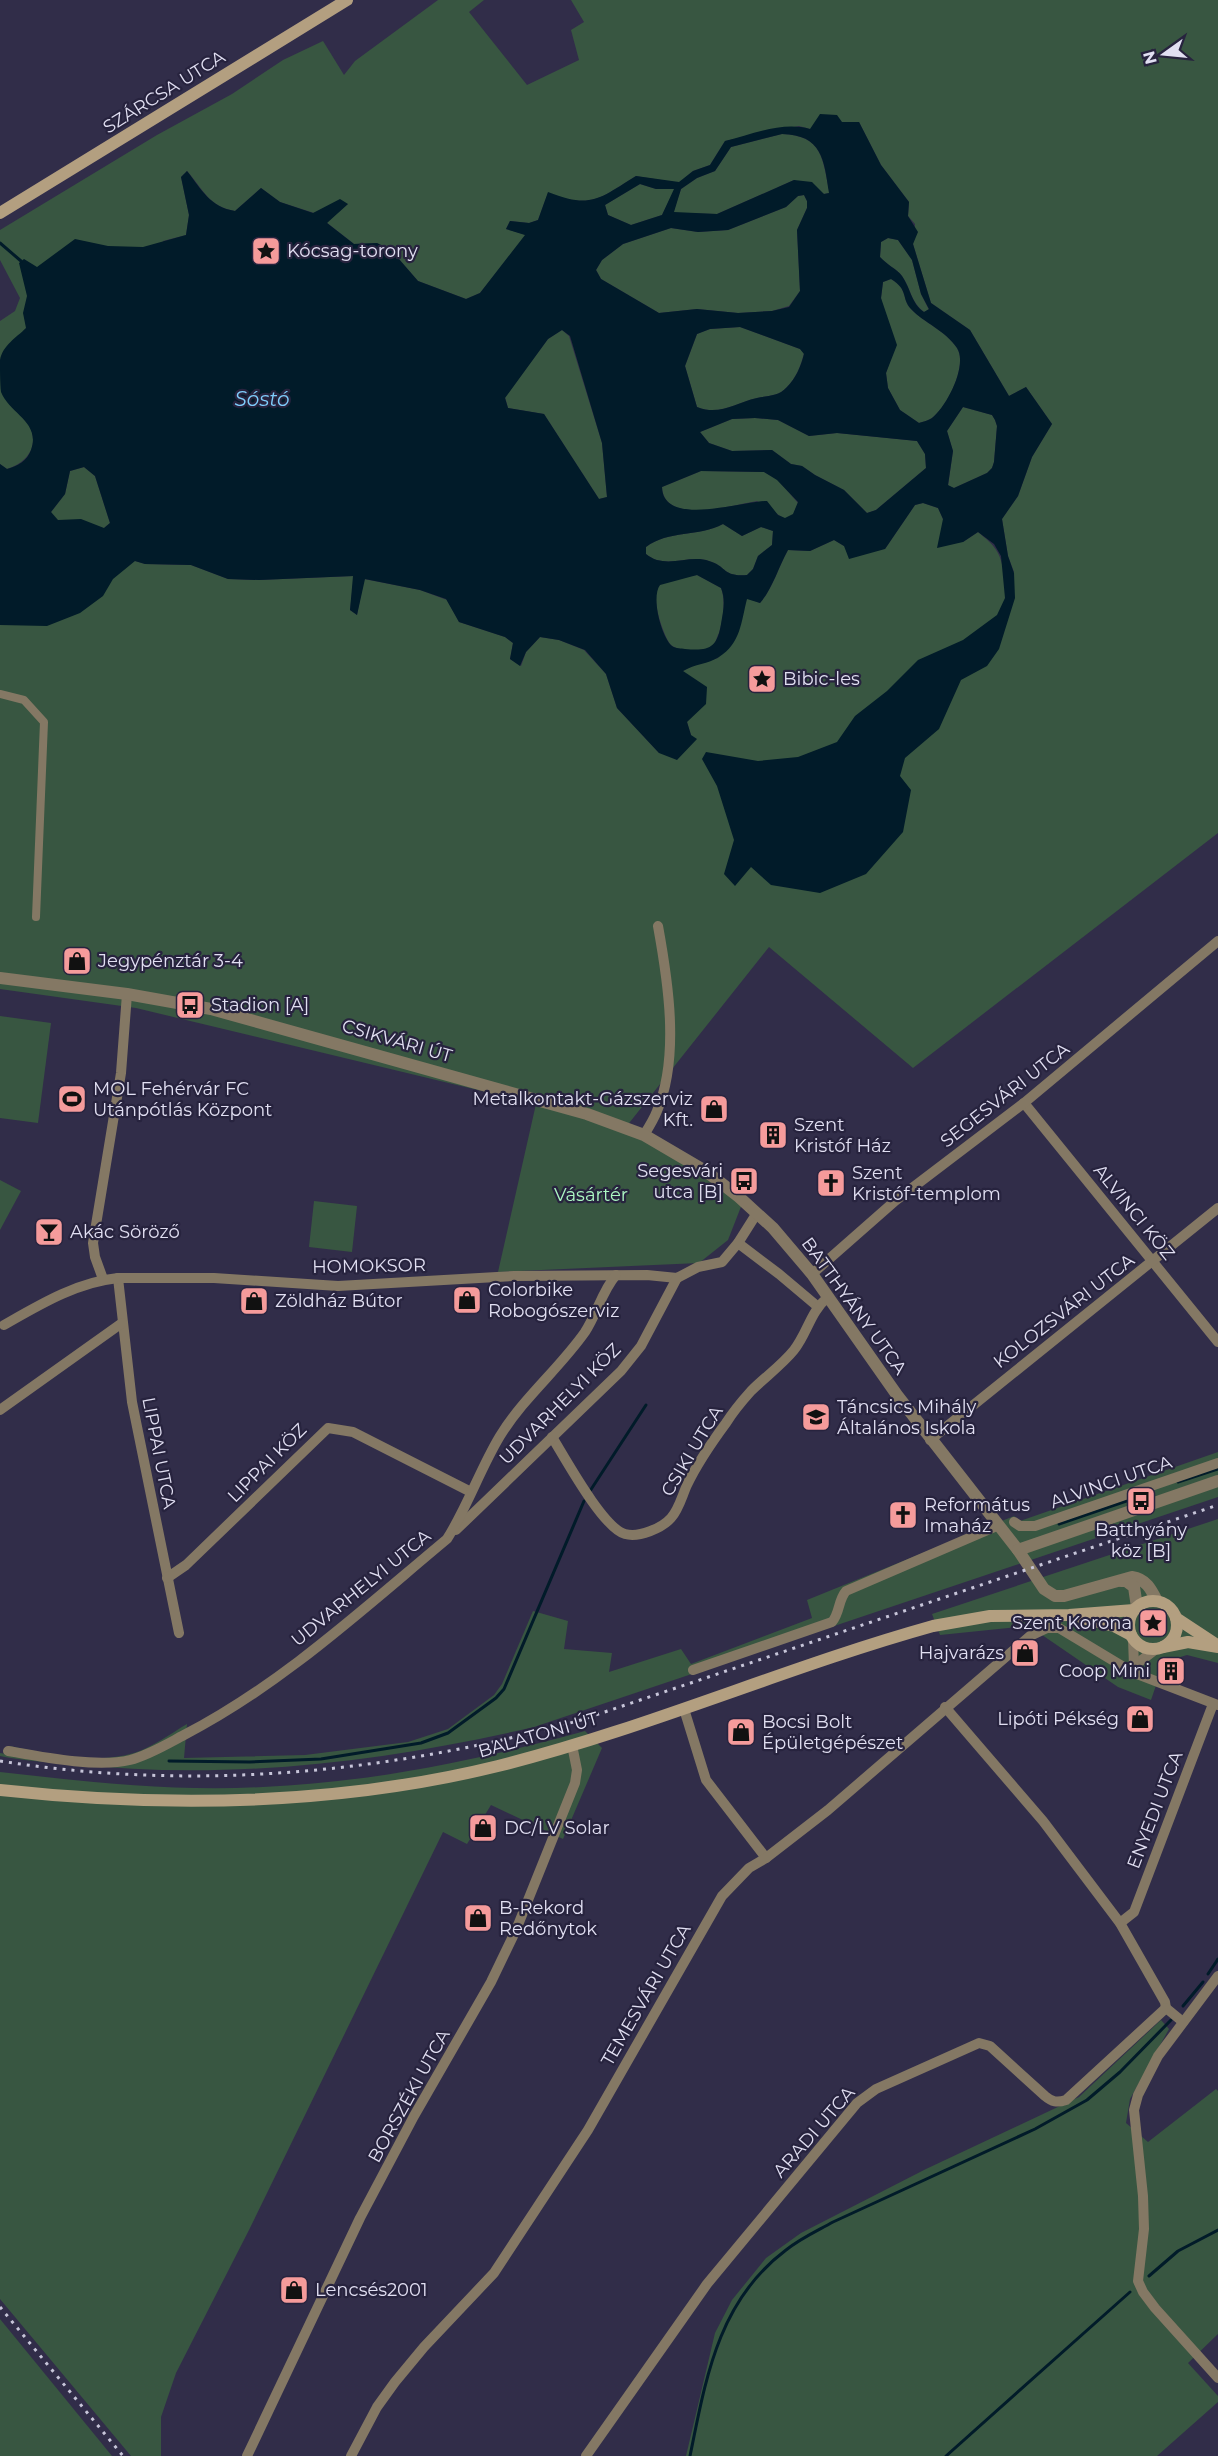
<svg xmlns="http://www.w3.org/2000/svg" width="1218" height="2456" font-family="Montserrat,sans-serif">
<style>
.green{fill:#385641}
.water{fill:#011b29;fill-rule:evenodd}
.lines{fill:none;stroke-linecap:round;stroke-linejoin:round}
.stream{stroke:#011b29;stroke-width:3}
.pedestrian{stroke:#847864;stroke-width:8}
.minor{stroke:#847864;stroke-width:10}
.tertiary{stroke:#847864;stroke-width:12}
.secondary{stroke:#b39f80;stroke-width:12}
.rail{stroke:#c7c5d9;stroke-width:3;stroke-dasharray:3 6;stroke-linecap:butt}
.labels{text-anchor:middle;stroke-width:4.5;stroke-linejoin:round;paint-order:stroke}
.street-label{font-size:18px;fill:#e1dff2;stroke:#27233e}
.poi-label{font-size:18px;fill:#e1dff2;stroke:#27233e;text-anchor:start}
.park-label{font-size:18px;fill:#acf6c2;stroke:#27233e}
.water-label{font-size:20px;font-style:italic;fill:#7ecdfb;stroke:#27233e}
</style>
<rect width="100%" height="100%" fill="#312d49"/>
<!-- green -->
<g class="green">
<path d="M438 0H484L469 12 527 85 579 60 571 30 584 22 571 0H1218V833L913 1068 769 947 626 1127 744 1199 728 1240 699 1263 498 1272 536 1104 136 1008 0 989V489L52 515 51 512 65 494 70 471 84 467 95 476 110 523 104 528 135 561 145 564 191 565 228 579 259 580 354 576 350 610 357 615 364 579 420 590 447 600 459 622 505 637 513 643 510 659 521 666 526 652 540 637 559 640 584 650 606 674 617 708 659 753 691 735 687 722 683 671 694 665 718 658 747 598 760 603C773 588 778 568 788 550L810 551 834 540 844 546 885 549 915 505 923 503 938 508 943 519 963 542 978 532C995 546 1000 551 1004 573L1014 572 1008 556 1002 519 1018 496 1032 457 1052 424 1026 387 1009 396 970 330 931 303 913 244 915 224 908 216 909 202 881 165 859 122 810 129 799 126 725 141 710 165 693 171 679 183 636 176C599 199 591 209 548 193L538 220 529 223 510 221 506 229 526 235 480 293 466 299 418 281 392 251 377 243 354 244 326 222 348 204 314 213 280 202 261 188 235 211C209 207 203 189 187 171L181 177 189 215 186 235 163 241 132 490 13 408C18 413 25 419 29 425 40 446 27 463 7 469L0 464V321L15 311 20 298 0 260V230L157 135 232 94 283 60 323 41 344 75 355 61Z"/>
<path d="M782 134C824 136 822 159 830 193L824 194 794 180 717 214 673 213 681 189 697 178 715 171 731 147Z"/>
<path d="M640 184 656 189H675L662 215 631 225 608 215 605 205Z"/>
<path d="M804 195 807 201V208L797 230 800 291 789 306 772 311 738 313 697 309 659 313 601 279 596 270 602 260 623 244 671 228 698 232 728 230 786 207 798 196Z"/>
<path d="M888 238 898 240 912 260 921 294 929 310 924 312C911 302 911 289 902 276 897 269 887 265 880 257L881 242Z"/>
<path d="M891 279C909 290 901 298 911 309 924 323 945 330 957 348 968 365 947 407 932 418 929 420 923 422 919 423L900 410 888 388 886 373 890 361 881 298 883 282Z"/>
<path d="M740 327 800 349 804 353C801 366 796 378 787 387 778 397 769 395 757 398 735 403 720 416 697 407L685 366 697 334 710 329Z"/>
<path d="M562 330 569 336 602 443 607 497 599 499 544 414 508 408 505 397 548 339Z"/>
<path d="M963 407 992 415 995 420 997 426 994 462 992 468 987 473 954 488 948 486 953 451 947 431Z"/>
<path d="M755 418 778 420 809 436 837 433 917 441 925 454 926 468 876 510 867 513 844 490 815 475 802 466 791 464 772 450 732 451 709 443 700 432 732 419Z"/>
<path d="M701 471 764 472 777 479 798 503 793 515 785 519 757 501C733 505 664 526 662 487Z"/>
<path d="M723 524 742 536 761 527 773 531 772 545 758 556 753 569 747 575C722 577 727 566 709 561 689 554 665 570 646 554V547C668 530 699 537 723 524Z"/>
<path d="M697 575 721 588C726 601 723 619 719 633 717 636 716 643 713 645 706 653 677 652 670 644 663 634 648 592 661 584 670 578 686 577 697 575Z"/>
<path d="M0 1016 51 1023 38 1123 0 1118Z"/>
<path d="M0 1180 21 1191 0 1230Z"/>
<path d="M314 1201 357 1206 352 1252 309 1247Z"/>
<path d="M1218 1452V1497L534 1727C382 1762 228 1781 73 1764 48 1762 24 1761 0 1756V1753L6 1754 7 1747 9 1746C49 1754 94 1765 134 1753 153 1747 170 1734 187 1724L184 1758 305 1755 408 1742 448 1729 494 1695 502 1684 533 1611 568 1621 564 1649 612 1653 609 1672 681 1649 691 1664 812 1618 807 1600 1014 1516 1020 1521Z"/>
<path d="M1218 1519V1663L1187 1655 1164 1662 1151 1700 1118 1687 1029 1626 940 1635 932 1614Z"/>
<path d="M585 1731 602 1748 563 1839 491 1805 467 1844 443 1832 249 2230 176 2373 161 2417V2456H131L0 2299V1772C87 1782 176 1792 263 1787 373 1782 479 1760 585 1731Z"/>
<path d="M1161 2020 1169 2029 1130 2099 1126 2123 1148 2142 1216 2089 1218 2091V2334L1188 2363 1218 2396V2402L1157 2456H686L715 2333 732 2300 766 2258 801 2233 926 2169 1079 2097Z"/>
<path d="M0 2319 112 2456H0Z"/>
</g>
<!-- water -->
<path class="water" d="M820 114 837 115 842 122H859L881 165 909 202 908 216 918 232 913 244 931 303 970 330 1009 396 1026 387 1052 424 1032 457 1018 496 1002 519 1008 556 1014 573 1015 598 999 649 987 666 961 680 939 729 905 758 900 776 911 790 903 832 866 874 820 893 771 885 751 867 735 886 724 874 734 840 717 786 702 759 706 752 758 761 798 757 837 742 855 716 887 691 918 660 963 640 997 615 1005 598 1001 556 994 544 978 532 963 542 937 548 943 519 938 508 923 503 915 505 885 549 849 559 844 546 834 540 810 551 788 550C778 568 773 588 760 603L747 599C741 622 741 643 719 657 708 664 695 664 683 671L707 687 706 704 687 722 691 735 697 739 677 760 659 753 617 708 606 674 585 650 559 640 540 637 526 652 520 666 510 659 513 643 505 637 459 622 446 599 420 590 365 579 357 615 350 610 353 576 259 580 228 579 191 565 145 564 135 561 113 579 103 596 80 613 47 626 0 625V464L7 469C18 466 27 461 31 450 41 422 10 414 1 392 0 384 0 368 0 360 3 345 16 338 26 328L23 313 27 296 19 263 24 259 37 267 75 239 108 246 143 247 186 235 189 215 181 177 187 171C202 190 210 207 235 211L261 188 280 202 313 213 340 199 348 204 327 223 354 244 377 243 392 251 418 281 466 299 480 293 525 235 506 229 510 221 529 223 538 220 548 192C591 209 599 199 636 176L679 182 693 171 710 165 725 141C752 134 783 121 810 129ZM782 134C822 135 824 159 829 193L824 194 812 182 794 180 717 214 674 212 681 189 697 178 715 171 731 147ZM640 184 656 189H674L662 215 631 225 608 215 605 205ZM804 195 807 201V208L797 230 800 291 789 307 772 311 738 313 697 309 659 313 601 279 596 270 602 260 623 244 671 228 698 232 728 230 786 207 798 196ZM888 238 898 240 912 260 921 294 929 309 924 312C911 303 911 289 902 276 897 269 887 265 880 257L881 242ZM891 279C909 290 901 298 911 309 924 323 945 330 957 348 968 365 947 406 932 418 929 420 923 422 919 423L900 410 888 388 886 373 897 345 881 298 883 282ZM740 327 800 349 804 354C801 366 796 378 787 387 778 397 769 395 757 398 735 403 720 416 697 407L685 366 697 334 710 329ZM562 330 570 336 602 443 607 497 599 499 544 414 508 408 505 398 548 339ZM963 407 992 415 995 420 997 426 994 462 992 468 987 473 954 488 948 485 953 451 947 431ZM755 418 778 420 809 436 837 433 917 441 925 454 926 468 876 510 867 513 844 490 815 475 802 466 791 464 772 450 732 451 709 443 700 432 732 419ZM84 467 95 476 110 523 104 528 81 519 58 520 51 512 65 494 70 471ZM701 471 764 472 777 480 798 502 793 514 785 518 778 515 767 501C742 501 663 528 662 487ZM723 524 742 536 761 527 773 531 772 545 758 556 753 569 747 575C722 577 727 566 709 561 689 554 665 570 646 554V547C668 530 699 537 723 524ZM697 575 721 588C726 600 723 612 721 624 717 649 708 651 685 649 681 648 676 649 672 646 661 636 651 597 660 585Z"/>
<g class="lines">
<!-- stream -->
<g class="stream">
<path d="M0 243 21 261"/>
<path d="M1178 1482 1218 1469"/>
<path d="M590 1491 646 1405"/>
<path d="M1059 1524 1141 1496"/>
<path d="M169 1761 250 1762 321 1759 421 1743 448 1733 496 1698 504 1689 584 1501"/>
<path d="M1208 1974 1218 1959"/>
<path d="M1183 2006 1203 1982"/>
<path d="M1149 2276 1178 2251 1218 2230"/>
<path d="M690 2456C706 2378 718 2301 786 2250 801 2238 817 2231 833 2222L1035 2129 1087 2100 1120 2072 1171 2020"/>
<path d="M946 2456 1130 2292"/>
</g>
<!-- pedestrian -->
<path class="pedestrian" d="M0 694 24 700 44 722 36 917"/>
<!-- minor -->
<g class="minor">
<path d="M1024 1103 1218 1342"/>
<path d="M644 1135C649 1127 654 1119 657 1111 680 1057 668 981 658 926"/>
<path d="M738 1243 779 1274 817 1306"/>
<path d="M812 1274 895 1201 1024 1103 1218 941"/>
<path d="M118 1278 132 1402 179 1633"/>
<path d="M103 1279 95 1257 93 1243 121 1073 127 994"/>
<path d="M4 1325C39 1305 77 1282 118 1278H214L338 1286 514 1276 647 1275 677 1278 698 1267 722 1262 738 1243 757 1213"/>
<path d="M0 1410 122 1323"/>
<path d="M552 1437C565 1458 603 1528 625 1534 639 1538 662 1528 671 1518 679 1509 682 1496 687 1485 697 1464 712 1442 726 1423 733 1412 742 1401 751 1391 765 1377 782 1365 794 1350 808 1332 810 1312 828 1297"/>
<path d="M930 1440 1218 1208"/>
<path d="M1014 1522 1020 1526H1035L1218 1463"/>
<path d="M456 1530 621 1371 641 1346 677 1278"/>
<path d="M167 1578 186 1565 328 1428 353 1432 471 1492"/>
<path d="M1134 1666 1156 1649"/>
<path d="M693 1670 832 1622C840 1613 838 1600 846 1591L997 1526"/>
<path d="M1132 1672 1134 1666 1133 1639"/>
<path d="M945 1707 1043 1821 1120 1923 1165 2002 1166 2008 1183 2022"/>
<path d="M684 1709 706 1780 766 1858"/>
<path d="M8 1751C42 1757 97 1768 130 1760 149 1755 167 1744 184 1735 281 1685 364 1608 447 1539 468 1506 480 1469 500 1436 524 1397 559 1369 585 1332 597 1314 602 1291 616 1275"/>
<path d="M1120 1923 1134 1912 1213 1704"/>
<path d="M1218 1976 1158 2056 1138 2095 1134 2110 1143 2196 1144 2229 1138 2281 1143 2292 1155 2308 1218 2378"/>
<path d="M247 2456 360 2218 414 2116 491 1982 516 1930 575 1783 577 1770 572 1745"/>
<path d="M351 2456 377 2407 395 2382 424 2347 494 2273 588 2130 722 1896 749 1868 766 1858 828 1810 1030 1636 1047 1628H1059L1132 1672 1218 1705"/>
<path d="M586 2456 707 2284 857 2103 876 2089 979 2043 990 2046 1045 2096C1052 2102 1057 2103 1066 2100L1166 2008"/>
</g>
<!-- tertiary -->
<g class="tertiary">
<path d="M0 978 127 994 211 1009 587 1114 644 1135 707 1172 739 1197 773 1228 812 1274 897 1395 1018 1550 1044 1589 1055 1596H1064L1132 1577C1146 1579 1151 1589 1157 1601"/>
<path d="M1018 1550 1218 1481"/>
<path d="M1121 1581H1126L1134 1587 1137 1607"/>
</g>
<!-- secondary -->
<g class="secondary">
<path d="M0 213 347 0"/>
<circle cx="1153" cy="1625" r="24"/>
<path d="M1082 1618 1114 1626 1131 1635"/>
<path d="M1176 1618 1217 1645"/>
<path d="M1163 1647 1188 1642 1218 1647"/>
<path d="M0 1790C166 1808 335 1806 498 1766 646 1729 786 1667 933 1626L990 1616 1069 1615 1134 1610"/>
</g>
<!-- rail -->
<g class="rail">
<path d="M0 1761C197 1792 390 1773 581 1720L1218 1505"/>
<path d="M0 2307 123 2456"/>
</g>
</g>
<!-- icons -->
<defs>
<g id="sight-square" transform="scale(1.5)"><rect x="-9" y="-9" width="18" height="18" rx="4" fill="#f59b9b" stroke="#27233e"/><path d="M0-6L1.8-2.2L6-1.7L2.9 1.2L3.7 5.4L0 3.3L-3.7 5.4L-2.9 1.2L-6-1.7L-1.8-2.2Z" fill="#111"/></g>
<g id="shop-square" transform="scale(1.5)"><rect x="-9" y="-9" width="18" height="18" rx="4" fill="#f59b9b" stroke="#27233e"/><path d="M-5-2.5h2.3a2.7 3.5 0 0 1 5.4 0H5L5.5 6h-11ZM-1.5-2.5h3a1.5 2.3 0 0 0-3 0Z" fill="#111"/></g>
<g id="bus-square" transform="scale(1.5)"><rect x="-9" y="-9" width="18" height="18" rx="4" fill="#f59b9b" stroke="#27233e"/><path d="M-5-6H5V4H4V6H2V4H-2V6H-4V4H-5ZM-3.5-4V0h7V-4ZM-3.5 1.2v1.5H-2V1.2ZM2 1.2v1.5H3.5V1.2Z" fill="#111"/></g>
<g id="stadium-square" transform="scale(1.5)"><rect x="-9" y="-9" width="18" height="18" rx="4" fill="#f59b9b" stroke="#27233e"/><path d="M0-5a6.5 5 0 1 0 0 10a6.5 5 0 1 0 0-10ZM-3.5-1.8h7v3.6h-7Z" fill="#111"/></g>
<g id="building-square" transform="scale(1.5)"><rect x="-9" y="-9" width="18" height="18" rx="4" fill="#f59b9b" stroke="#27233e"/><path d="M-4-6H4V6H1V3H-1V6H-4ZM-2.5-4.3h1.7v1.8h-1.7ZM.8-4.3h1.7v1.8H.8ZM-2.5-1h1.7V.8h-1.7ZM.8-1h1.7V.8H.8Z" fill="#111"/></g>
<g id="church-square" transform="scale(1.5)"><rect x="-9" y="-9" width="18" height="18" rx="4" fill="#f59b9b" stroke="#27233e"/><path d="M-1.2-6h2.4v3.5h3.3v2.4h-3.3V6h-2.4V-.1h-3.3v-2.4h3.3Z" fill="#111"/></g>
<g id="bar-square" transform="scale(1.5)"><rect x="-9" y="-9" width="18" height="18" rx="4" fill="#f59b9b" stroke="#27233e"/><path d="M-6-5H6L.8 .8V4.5H3.5V6h-7V4.5H-.8V.8Z" fill="#111"/></g>
<g id="school-square" transform="scale(1.5)"><rect x="-9" y="-9" width="18" height="18" rx="4" fill="#f59b9b" stroke="#27233e"/><path d="M0-5L7-2L0 1L-7-2ZM-4 1L0 2.5L4 1V4Q0 6-4 4Z" fill="#111"/></g>
</defs>
<g fill-rule="evenodd">
<use href="#sight-square" x="266" y="251"/>
<use href="#sight-square" x="762" y="679"/>
<use href="#shop-square" x="77" y="961"/>
<use href="#bus-square" x="190" y="1005"/>
<use href="#stadium-square" x="72" y="1099"/>
<use href="#shop-square" x="714" y="1109"/>
<use href="#building-square" x="773" y="1135"/>
<use href="#bus-square" x="744" y="1181"/>
<use href="#church-square" x="831" y="1183"/>
<use href="#bar-square" x="49" y="1232"/>
<use href="#shop-square" x="467" y="1300"/>
<use href="#shop-square" x="254" y="1301"/>
<use href="#school-square" x="816" y="1417"/>
<use href="#bus-square" x="1141" y="1501"/>
<use href="#church-square" x="903" y="1515"/>
<use href="#sight-square" x="1153" y="1623"/>
<use href="#shop-square" x="1025" y="1653"/>
<use href="#building-square" x="1171" y="1671"/>
<use href="#shop-square" x="1140" y="1719"/>
<use href="#shop-square" x="741" y="1732"/>
<use href="#shop-square" x="483" y="1828"/>
<use href="#shop-square" x="478" y="1918"/>
<use href="#shop-square" x="294" y="2290"/>
</g>
<g class="labels">
<!-- street labels -->
<g class="street-label">
<text transform="translate(164 92) rotate(-32)" y="6">SZÁRCSA UTCA</text>
<text transform="translate(397 1041) rotate(16)" y="6">CSIKVÁRI ÚT</text>
<text transform="translate(1005 1095) rotate(-38)" y="6">SEGESVÁRI UTCA</text>
<text transform="translate(1134 1212) rotate(51)" y="6">ALVINCI KÖZ</text>
<text transform="translate(369 1266) rotate(-1)" y="6">HOMOKSOR</text>
<text transform="translate(854 1306) rotate(54)" y="6">BATTHYÁNY UTCA</text>
<text transform="translate(1064 1311) rotate(-38)" y="6">KOLOZSVÁRI UTCA</text>
<text transform="translate(560 1404) rotate(-45)" y="6">UDVARHELYI KÖZ</text>
<text transform="translate(692 1451) rotate(-59)" y="6">CSIKI UTCA</text>
<text transform="translate(159 1453) rotate(79)" y="6">LIPPAI UTCA</text>
<text transform="translate(267 1463) rotate(-45)" y="6">LIPPAI KÖZ</text>
<text transform="translate(1111 1482) rotate(-19)" y="6">ALVINCI UTCA</text>
<text transform="translate(361 1588) rotate(-39)" y="6">UDVARHELYI UTCA</text>
<text transform="translate(538 1735) rotate(-16)" y="6">BALATONI ÚT</text>
<text transform="translate(1155 1810) rotate(-69)" y="6">ENYEDI UTCA</text>
<text transform="translate(646 1995) rotate(-60)" y="6">TEMESVÁRI UTCA</text>
<text transform="translate(409 2096) rotate(-61)" y="6">BORSZÉKI UTCA</text>
<text transform="translate(814 2132) rotate(-49)" y="6">ARADI UTCA</text>
</g>
<!-- poi labels -->
<g class="poi-label">
<text x="287" y="257">Kócsag-torony</text>
<text x="783" y="685">Bibic-les</text>
<text x="98" y="967">Jegypénztár 3-4</text>
<text x="211" y="1011">Stadion [A]</text>
<text x="93" y="1095">MOL Fehérvár FC<tspan x="93" dy="21">Utánpótlás Központ</tspan></text>
<text x="693" y="1105" text-anchor="end">Metalkontakt-Gázszerviz<tspan x="693" dy="21">Kft.</tspan></text>
<text x="794" y="1131">Szent<tspan x="794" dy="21">Kristóf Ház</tspan></text>
<text x="723" y="1177" text-anchor="end">Segesvári<tspan x="723" dy="21">utca [B]</tspan></text>
<text x="852" y="1179">Szent<tspan x="852" dy="21">Kristóf-templom</tspan></text>
<text x="70" y="1238">Akác Söröző</text>
<text x="488" y="1296">Colorbike<tspan x="488" dy="21">Robogószerviz</tspan></text>
<text x="275" y="1307">Zöldház Bútor</text>
<text x="837" y="1413">Táncsics Mihály<tspan x="837" dy="21">Általános Iskola</tspan></text>
<text x="924" y="1511">Református<tspan x="924" dy="21">Imaház</tspan></text>
<text x="1141" y="1536" text-anchor="middle">Batthyány<tspan x="1141" dy="21">köz [B]</tspan></text>
<text x="1132" y="1629" text-anchor="end">Szent Korona</text>
<text x="1004" y="1659" text-anchor="end">Hajvarázs</text>
<text x="1150" y="1677" text-anchor="end">Coop Mini</text>
<text x="1119" y="1725" text-anchor="end">Lipóti Pékség</text>
<text x="762" y="1728">Bocsi Bolt<tspan x="762" dy="21">Épületgépészet</tspan></text>
<text x="504" y="1834">DC/LV Solar</text>
<text x="499" y="1914">B-Rekord<tspan x="499" dy="21">Redőnytok</tspan></text>
<text x="315" y="2296">Lencsés2001</text>
</g>
<!-- park labels -->
<g class="park-label">
<text x="591" y="1201">Vásártér</text>
</g>
<!-- water labels -->
<g class="water-label">
<text x="262" y="406">Sóstó</text>
</g>
</g>
<!-- north arrow -->
<g transform="translate(1164 54) rotate(255)" stroke="#27233e" stroke-width="4.5" paint-order="stroke">
<path d="M0-4.5L10 22L0 15L-10 22Z" fill="#e1dff2"/>
<text y="-9" font-size="16" font-weight="bold" text-anchor="middle" fill="#e1dff2">N</text>
</g>
</svg>
